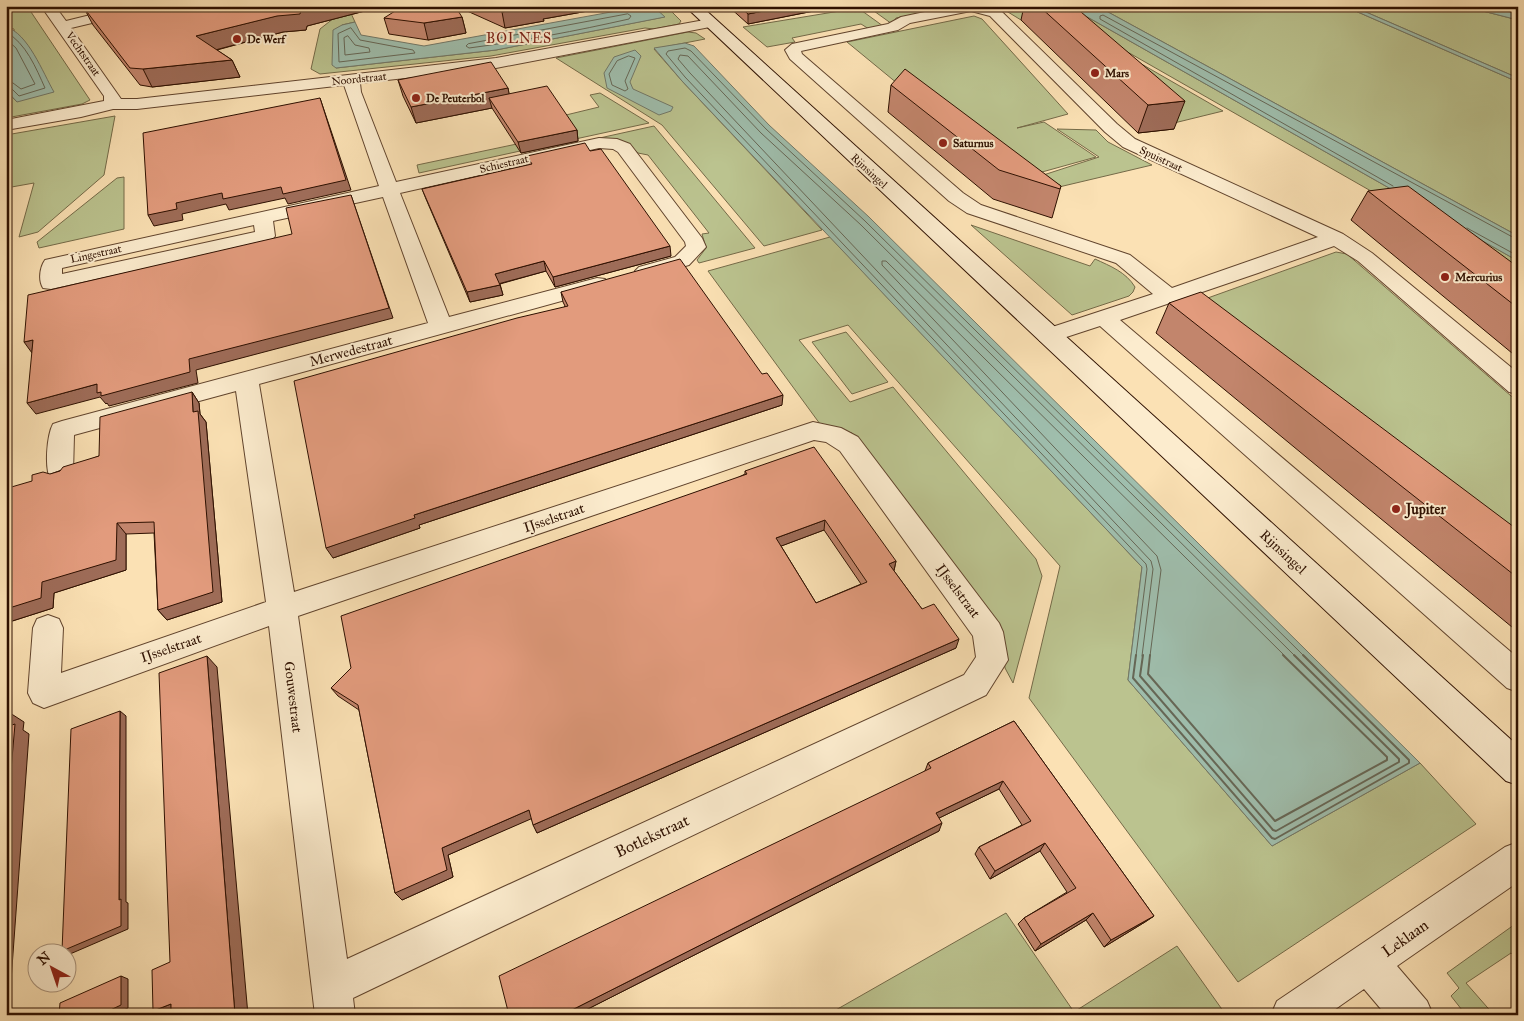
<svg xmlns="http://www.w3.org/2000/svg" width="1524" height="1021" viewBox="0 0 1524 1021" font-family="'IM FELL Great Primer',serif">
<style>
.green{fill:#bbc38f;stroke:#746a48}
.water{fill:#9fbead;stroke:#727868}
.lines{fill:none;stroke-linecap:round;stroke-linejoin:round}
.shore-far1{stroke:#666756;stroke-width:1}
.shore{stroke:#666756;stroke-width:2}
.street-casing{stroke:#61442d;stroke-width:2}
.secondary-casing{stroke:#2e1000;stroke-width:2}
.street{fill:#fcecce;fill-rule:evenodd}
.secondary{fill:#fcecce;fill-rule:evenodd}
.wall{fill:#c2856c;stroke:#2e1000;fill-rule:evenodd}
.shaded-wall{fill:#9e6c58;stroke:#2e1000}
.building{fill:#e29b7d;stroke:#2e1000;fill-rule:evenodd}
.poi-dot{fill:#8f2418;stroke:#fcecce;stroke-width:2}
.labels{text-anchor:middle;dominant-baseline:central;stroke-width:4;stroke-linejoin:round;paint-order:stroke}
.far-poi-label{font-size:11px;font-weight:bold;fill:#2e1000;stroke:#fcecce;text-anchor:start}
.far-street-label{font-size:11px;fill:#2e1000;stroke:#fcecce}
.far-quarter-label{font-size:14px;letter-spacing:1px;fill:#7a1f14;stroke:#fcecce}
.street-label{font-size:14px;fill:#2e1000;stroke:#fcecce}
.poi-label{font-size:14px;font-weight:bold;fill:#2e1000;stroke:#fcecce;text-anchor:start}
.near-street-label{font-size:16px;fill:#2e1000;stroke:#fcecce}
</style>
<rect width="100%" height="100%" fill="#fbe1b4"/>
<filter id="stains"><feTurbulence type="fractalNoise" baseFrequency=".004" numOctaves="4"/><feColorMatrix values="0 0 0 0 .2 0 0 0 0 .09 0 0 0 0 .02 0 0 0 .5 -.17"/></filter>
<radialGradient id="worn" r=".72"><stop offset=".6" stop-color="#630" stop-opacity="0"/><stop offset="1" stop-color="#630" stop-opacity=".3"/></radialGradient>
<path class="green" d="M6,6H27L90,100L82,104L6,118V91L17,102L14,29L6,27Z
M653,6H666L681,21L679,24L654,29L645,28L491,56L320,74L311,69L320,29L348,7L355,22L342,25L336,68L496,50L664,17Z
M867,6H955L896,18L892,24Z
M992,6H1041L1223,111L1170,124L1052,18L1021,20L1003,9Z
M1047,6H1068L1518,261V275Z
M1097,6H1344L1518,82V236Z
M1352,6H1463L1518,20V78Z
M858,8L883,26L869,29L861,24L792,38L795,42L767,47L743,27Z
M974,16L982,19L1068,114L1017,128L1044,122L1096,157L1042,172L909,93L847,42Z
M688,32L696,33L705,39L654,49L682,81L822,230L764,246L662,125L556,58Z
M600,93L649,123L419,173L417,165L550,137L566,115L599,107L590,95Z
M115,116L104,175L38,232L19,237L34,183L6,188V135Z
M654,126L755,248L699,263L697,260L706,248L702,234L709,233L648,155L638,153L632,147L595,139Z
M1057,129L1096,130L1108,142L1152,165L1059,187L1031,179L1099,157Z
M124,177V229L39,248L37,242L117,178Z
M971,225L1090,266L1095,259C1110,266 1126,272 1135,287L1133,292L1129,296L1072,315Z
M830,237L1142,567L1128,680L1272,846L1420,763L1476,824L1238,982L1029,698L1060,566L848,325L799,340L850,402L893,387L1036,559L1042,576L1013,683L1005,668L1000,625L852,433L820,424L708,271Z
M1336,252L1347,254L1518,402V556L1191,304Z
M846,332L888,382L852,394L812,342Z
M1006,913L1074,1012L1177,946L1226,1015H827Z
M1518,922V960L1511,953L1466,983L1494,1015H1457L1462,1010L1451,996L1459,988L1447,973Z"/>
<path class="water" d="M644,6H653L665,17L496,50L336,68L332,65L333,30L342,25L355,22L361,35L424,46Z
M1068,6H1097L1518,236V261Z
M1344,6H1352L1518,78V82Z
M1463,6H1486L1518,14V20Z
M6,27C28,33 43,73 54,92L17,102L6,90Z
M685,43L694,46L769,125L869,217L1420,763L1272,846L1128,680L1142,567L682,81L654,48Z
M635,50L641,56L630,82L633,89L673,107L671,111L659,115L607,88L604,73L614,57Z"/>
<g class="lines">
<path class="shore-far1" d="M628,14L631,16L629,19C576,31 523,41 469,48L466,46L468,44Z
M351,28L360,40L413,50L415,53L339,62L338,34Z
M6,32C26,43 36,68 45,88L19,96L11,88H6
M348,36L355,45L369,48L370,52L345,55L344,38Z
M6,39L16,48L35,84L21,89L13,83L6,81
M629,56L635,58L625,81L628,89L625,91L612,85L609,74L617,61Z
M1393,186L1100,19V16L1103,15L1518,240
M1467,228L1518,256
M1136,656L1147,569L1146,564L685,77L666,54L668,51L685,48L691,51L766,129L865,221L1304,656
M1142,656L1153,569L1151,561L690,73L678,59L680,55L688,56L761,133L861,225L1295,656
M1150,656L1161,570L1157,556L882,265V261H886L1285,656"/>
<path class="shore" d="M1136,655L1133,678L1272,838L1275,839L1409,763V760L1303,655
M1143,655L1140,676L1273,830L1276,831L1399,762V759L1294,655
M1150,655L1148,674L1275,821L1387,760V757L1283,655"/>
<g class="street-casing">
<path id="street" d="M41,6H55L66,21L127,6H153L151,9L71,28L121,99H137L496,58L710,19L715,20L717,23L715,26L710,27L496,68L360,83L361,92L396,182L599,138L617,139L630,144L702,238L706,247L689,265L646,277L639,275L635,271L639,267L675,257L686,246L685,242L618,152L613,149L599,148L400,193L449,317L597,278L605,279L608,284L605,289L259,384L294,592L813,422L841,428L858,437L999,623L1003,632L1008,660L986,695L353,998L355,1015H315L269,626L44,708L33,703L28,693L33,628L37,619L48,615L59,619L63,628L61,673L266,602L236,391L74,435L73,473L69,480L60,483L51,480C44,469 47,435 53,424L62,421L428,323L383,197L273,221L275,236L272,240L51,289L43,288C38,280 40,267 45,260L379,186L344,85L137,109H113L81,117L6,130V120L104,101V96ZM254,225L255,232L62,274V268ZM814,440L826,442L840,451L973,636L976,657L964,675L347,959L298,616Z
M953,6H989L1000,10L1117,124L1135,139L1343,234L1372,253L1518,373V394L1509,392L1358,261L1334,246L1258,273L1120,320L1518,658V692L1507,688L1100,326L1048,343L1040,341L1037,336L1040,331L1153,294L1116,263L967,213L949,201L790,59L785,50L792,44L888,24L901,17ZM971,11L990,16L1105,132L1123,147L1318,237L1172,288L1130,255L981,205L963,193L802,54L801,51L898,30L910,23Z
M1518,842V882L1397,966L1427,1001L1433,1015H1386L1364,989L1327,1015H1271L1277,1001L1505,847Z"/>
</g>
<g class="secondary-casing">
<path id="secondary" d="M685,6H701L1518,746V785L1506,781Z"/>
</g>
<use href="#street" class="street"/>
<use href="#secondary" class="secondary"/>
</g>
<path class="wall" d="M86,6H384L307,26L306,30L283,32L217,50L232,60L240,77L152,87L140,85L93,25L84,8H88Z
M456,6H616L543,19L544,21L505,28Z
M728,6H839L748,24Z
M1024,6H1074L1174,129L1138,133L1021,20Z
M462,17L466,33L428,40L389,34L384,18Z
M398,80L508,88L509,94L577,130L578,141L521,153L492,108L416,123L403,96Z
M891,85L1061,186L1052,218L993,199L888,112Z
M590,151L671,256L555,287L546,271L500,284L503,295L470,302L426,199L422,189L528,165L527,156Z
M1368,191L1518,267V358L1351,220Z
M561,292L782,405L419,525L420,528L333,558L565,306L563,302Z
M1169,303L1518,530V632L1156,333Z
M192,392L199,403L200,414L206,422L222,602L167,620L158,610L154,533L126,534V570L54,593L53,608L6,623L32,481L99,456Z
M745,471L896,561L894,571L922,609L956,648L537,833L531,818L448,855L453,877L402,900L395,893L359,710L338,696L331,688L745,474ZM824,530L861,584L816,603L781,546Z
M1014,721L1154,916L1145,922L1104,947L1086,920L1035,951L1018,924L1024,918L1067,892L1040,851L990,879L975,854L979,847L1022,825L999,789L939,818V831L576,1015H509L925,771L928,763Z"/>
<path class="shaded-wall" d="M316,6H384L307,26L306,30L283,32L204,53L196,36Z
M535,6H616L543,19L544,21L505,28L502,12Z
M790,6H839L748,24V14Z
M462,17L466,33L428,40L424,23Z
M232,60L240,77L152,87L143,69Z
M508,88L511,104L489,98L492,108L416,123L411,107Z
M320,98L351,190L288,204L285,198L229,210L226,204L182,214L183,220L154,226L148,215L176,203Z
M1185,101L1174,129L1138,133L1148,105Z
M577,130L578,141L521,153L518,142Z
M351,195L393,318L196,370L198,383L109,406L107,403L106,404L100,397L36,414L27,403L189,359Z
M670,246L671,256L555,287L553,277Z
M544,261L546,271L498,284L495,274Z
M500,285L503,295L470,302L467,292Z
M33,340L32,353L24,342Z
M192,392L199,403L200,414L206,422L222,602L167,620L158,610L193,412Z
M783,395L782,405L419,525L420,528L333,558L326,548L414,515Z
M825,520L824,530L776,548V538Z
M117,523L126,534V570L54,593L53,608L6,623V609Z
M896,561L894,570L887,573L889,564Z
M959,639L956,648L537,833L533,825Z
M207,656L217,667L248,1015H235Z
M120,711L126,716V902L128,903V929L70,954L62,951L119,900Z
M10,713L24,722L23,730L29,734L11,981L6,983V828Z
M1003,781L999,789L933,821L936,813Z
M529,810L533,818L448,855L453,877L402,900L395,893L442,848Z
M942,823L939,831L576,1015H562Z
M1045,843L1040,851L990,879L995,871Z
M1093,913L1086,920L1035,951L1041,944Z
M1154,916L1145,922L1104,947L1111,940Z
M121,976L128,979V1008L113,1015H100Z
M171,1004L172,1015H162L153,1011Z"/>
<path class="building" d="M94,6H316L301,10L300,14L277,16L196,36L232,60L143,69L130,68L84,8Z
M403,6H455L462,17L424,23L384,18Z
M488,6H535L502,12Z
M739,6H790L748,14Z
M1039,6H1074L1185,101L1148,105Z
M491,62L508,88L411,107L398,80Z
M905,69L1061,186L1060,189L999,170L891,85Z
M547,86L577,130L518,142L489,98Z
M320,98L346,180L283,194L281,187L223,199L222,193L176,203L177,209L148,215L143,133Z
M585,143L590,151L601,149L670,246L553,277L544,261L495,274L500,285L467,292L422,189L532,164L527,156Z
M1408,186L1518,267V308L1368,191Z
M351,195L389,308L189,359L190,372L101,396V392L97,393V384L27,403L33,340L24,342L28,295L292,234L286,208Z
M680,259L762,374L767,373L783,395L414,515L415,518L326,548L294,381L517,318L568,306L561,292Z
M1201,292L1518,530V578L1169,303Z
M192,392L193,412L198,411L213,592L158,610L154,522L117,523L116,560L42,582L41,598L6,609V500L8,488L32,481V475L43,472L50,474L60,471L63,467L99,456L100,417Z
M814,447L896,561L889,564L922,609L934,604L959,639L533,825L529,810L442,848L447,870L395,893L358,705L331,688L351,668L341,616L747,474L745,471ZM825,520L867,582L816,603L776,538Z
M207,656L235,1015H171V1004L153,1011L152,970L170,962L159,673Z
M120,711L119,900L121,899V926L62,951L71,729Z
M10,713L9,726L15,724L6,828V714Z
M1014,721L1154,916L1111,940L1093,913L1041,944L1024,918L1076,888L1045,843L995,871L979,847L1031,821L1003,781L936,813L942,823L562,1015H509L499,976L931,768L928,763Z
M121,976V1005L100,1015H59L60,1003Z"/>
<g class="poi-dot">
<circle cx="237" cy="39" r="5"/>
<circle cx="1095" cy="73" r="5"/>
<circle cx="416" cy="98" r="5"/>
<circle cx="943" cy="143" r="5"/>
<circle cx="1445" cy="277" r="5"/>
<circle cx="1396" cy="509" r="5"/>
</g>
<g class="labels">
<g class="far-poi-label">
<text x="247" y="39">De Werf</text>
<text x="1105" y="73">Mars</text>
<text x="426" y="98">De Peuterbol</text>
<text x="953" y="143">Saturnus</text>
<text x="1455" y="277">Mercurius</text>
</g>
<g class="far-street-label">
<text transform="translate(83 54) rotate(55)">Vechtstraat</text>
<text transform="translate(359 79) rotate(-6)">Noordstraat</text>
<text transform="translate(1161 159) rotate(25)">Spuistraat</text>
<text transform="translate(504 164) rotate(-13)">Schiestraat</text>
<text transform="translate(869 171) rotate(43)">Rijnsingel</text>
<text transform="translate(96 254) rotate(-12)">Lingestraat</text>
</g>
<g class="far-quarter-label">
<text x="519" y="38">BOLNES</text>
</g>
<g class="street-label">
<text transform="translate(351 351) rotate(-15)">Merwedestraat</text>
<text transform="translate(554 518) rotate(-19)">IJsselstraat</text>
<text transform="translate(1283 552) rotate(43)">Rijnsingel</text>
<text transform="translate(958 591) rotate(53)">IJsselstraat</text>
<text transform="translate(171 648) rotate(-19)">IJsselstraat</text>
<text transform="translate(293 697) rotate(83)">Gouwestraat</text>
</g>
<g class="poi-label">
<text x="1406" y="509">Jupiter</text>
</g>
<g class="near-street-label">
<text transform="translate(652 836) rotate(-25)">Botlekstraat</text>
<text transform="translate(1405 938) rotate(-35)">Leklaan</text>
</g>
</g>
<rect width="1524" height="1021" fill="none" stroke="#fbe1b4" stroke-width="25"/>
<rect x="8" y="8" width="1509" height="1006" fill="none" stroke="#2e1000" stroke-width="2.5"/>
<rect x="12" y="12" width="1499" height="996" fill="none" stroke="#2e1000"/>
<g transform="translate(52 968) rotate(320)"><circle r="24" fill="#fcecce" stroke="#aa947c"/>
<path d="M0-4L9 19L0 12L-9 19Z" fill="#8f2418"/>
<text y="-8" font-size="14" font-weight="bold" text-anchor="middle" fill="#2e1000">N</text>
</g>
<rect width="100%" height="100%" filter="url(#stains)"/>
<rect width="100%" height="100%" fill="url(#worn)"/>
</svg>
